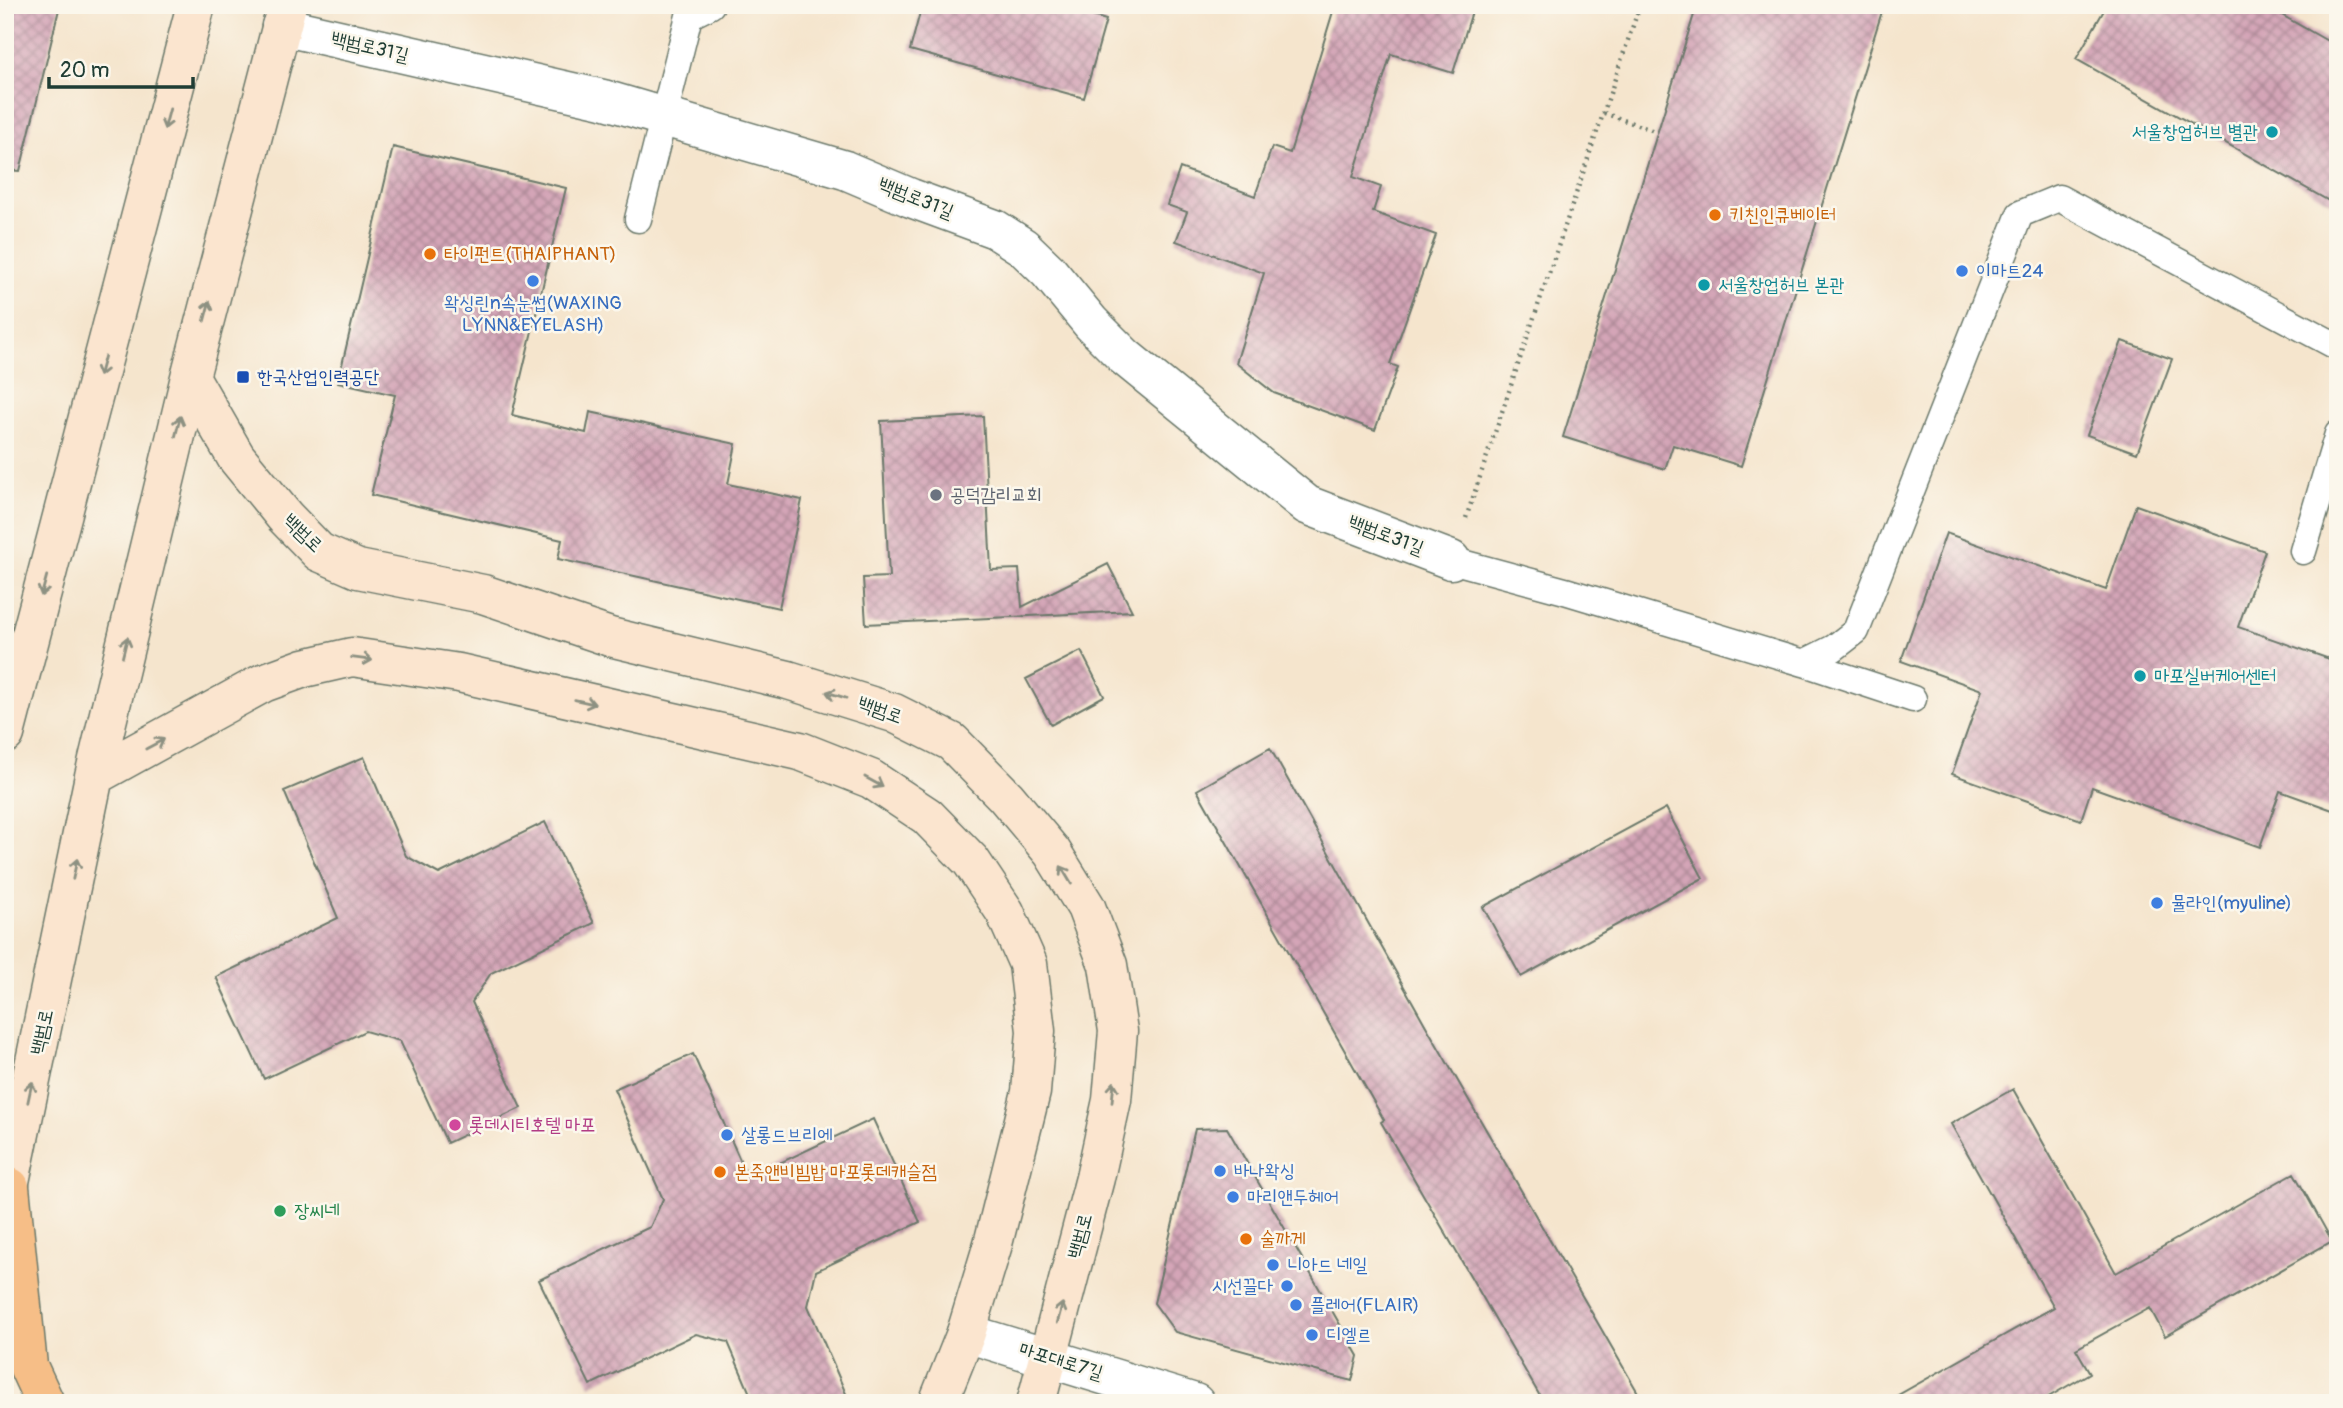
<svg xmlns="http://www.w3.org/2000/svg" width="2343" height="1408" viewBox="0 0 2343 1408" font-family="Pangolin,'Poor Story',sans-serif">
<style>
.building{fill:url(#building-cross-hatch)}
.lines{fill:none;stroke-linecap:round;stroke-linejoin:round}
.lane-casing{stroke:#6a786a;stroke-width:29}
.street-casing{stroke:#6a786a;stroke-width:41}
.secondary-casing{stroke:#6a786a;stroke-width:41}
.primary-casing{stroke:#6a786a;stroke-width:41}
.path{stroke:#6a786a;stroke-width:4.5;stroke-dasharray:2 5;stroke-linecap:butt}
.lane{stroke:#fff;stroke-width:26}
.street{stroke:#fff;stroke-width:38}
.secondary{stroke:#fbe5cf;stroke-width:38}
.primary{stroke:#f6be87;stroke-width:38}
.oneway{stroke:#8d9182}
.culture-dot{fill:#0f9aa8;stroke:#fbf7ec;stroke-width:2.5}
.food-dot{fill:#e8710a;stroke:#fbf7ec;stroke-width:2.5}
.shop-dot{fill:#3f7fe0;stroke:#fbf7ec;stroke-width:2.5}
.transit-dot{fill:#1a4fb4;stroke:#fbf7ec;stroke-width:2.5}
.worship-dot{fill:#6b7280;stroke:#fbf7ec;stroke-width:2.5}
.hotel-dot{fill:#d1479c;stroke:#fbf7ec;stroke-width:2.5}
.leisure-dot{fill:#2e9e5b;stroke:#fbf7ec;stroke-width:2.5}
.labels{text-anchor:middle;dominant-baseline:central;stroke-width:5;stroke-linejoin:round;paint-order:stroke}
.street-label{font-size:19px;fill:#1f3d34;stroke:#fbf7ec}
.culture-label{font-size:19px;fill:#0d838f;stroke:#fbf7ec;text-anchor:start}
.food-label{font-size:19px;fill:#c56008;stroke:#fbf7ec;text-anchor:start}
.shop-label{font-size:19px;fill:#366cbe;stroke:#fbf7ec;text-anchor:start}
.transit-label{font-size:19px;fill:#164399;stroke:#fbf7ec;text-anchor:start}
.worship-label{font-size:19px;fill:#5b616d;stroke:#fbf7ec;text-anchor:start}
.hotel-label{font-size:19px;fill:#b23c85;stroke:#fbf7ec;text-anchor:start}
.leisure-label{font-size:19px;fill:#27864d;stroke:#fbf7ec;text-anchor:start}
</style>
<defs>
<pattern id="building-cross-hatch" width="8" height="8" patternUnits="userSpaceOnUse" patternTransform="scale(1.75)"><rect width="8" height="8" fill="#d4a5b7"/><path d="M0 0l8 8M0 8l8-8" fill="none" stroke="#ab8896"/></pattern>
</defs>
<rect width="100%" height="100%" fill="#fbf7ec"/>
<filter id="ink" filterUnits="userSpaceOnUse"><feTurbulence type="fractalNoise" baseFrequency=".0143" numOctaves="2"/><feDisplacementMap in="SourceGraphic" scale="14" xChannelSelector="R" yChannelSelector="G"/><feConvolveMatrix kernelMatrix="1 2 1 2 8 2 1 2 1" color-interpolation-filters="sRGB"/></filter>
<filter id="wash" filterUnits="userSpaceOnUse"><feTurbulence type="fractalNoise" baseFrequency=".00686" numOctaves="4" result="noise"/><feDisplacementMap in="SourceGraphic" scale="28" xChannelSelector="R" yChannelSelector="G"/><feGaussianBlur stdDeviation="1.57" result="paint"/><feColorMatrix in="noise" values="0 0 0 0 0 0 0 0 0 0 0 0 0 0 0 0 0 1.4 0 .05"/><feComposite in="paint" operator="in"/></filter>
<g filter="url(#wash)">
<rect width="100%" height="100%" fill="#f5e5cd"/>
<g id="blocks">
<path class="building" d="M5,5H60L20,171L5,170Z
M922,5H1055L1106,20L1084,98L910,50Z
M1335,5H1474L1453,73L1391,54L1353,177L1381,187L1373,212L1436,235L1390,364L1398,367L1375,430L1274,393L1236,363L1264,273L1176,241L1187,212L1167,205L1180,168L1255,196L1272,147L1290,153Z
M1697,5H1884L1741,466L1673,445L1665,469L1563,437Z
M2107,5H2264L2338,47V206L2076,59Z
M393,147L566,188L512,415L586,433L590,412L736,444L728,484L802,500L779,608L558,559L562,540L371,495L395,395L338,382Z
M2122,341L2172,359L2137,453L2087,435Z
M983,416L991,570L1019,569L1022,607L1108,564L1132,611L866,624L863,578L889,577L881,421Z
M2136,505L2265,551L2238,627L2338,662V812L2280,791L2260,847L2092,787L2081,820L1952,774L1982,690L1901,661L1946,533L2106,590Z
M1081,651L1104,696L1051,725L1026,679Z
M1270,748L1426,1026L1644,1403H1544L1381,1122L1384,1120L1197,790Z
M364,757L406,856L439,874L545,822L594,923L491,973L472,1002L521,1108L447,1143L400,1041L365,1031L264,1079L216,977L338,918L284,791Z
M1666,808L1703,878L1521,977L1483,907Z
M693,1054L748,1178L873,1119L920,1222L816,1271L808,1306L850,1403H754L728,1342L696,1334L590,1385L539,1280L650,1227L663,1199L614,1089Z
M2013,1089L2116,1273L2294,1173L2332,1241L2165,1336L2150,1308L2076,1349L2090,1373L2038,1403H1884L2054,1307L1951,1124Z
M1227,1128L1358,1356L1352,1381L1175,1332L1154,1303L1195,1129Z"/>
</g>
</g>
<g filter="url(#ink)">
<use href="#blocks" fill-opacity="0" stroke="#6a786a" stroke-width="2"/>
<g class="lines">
<g class="lane-casing">
<path id="lane" d="M638,219L689,16L711,5
M2303,551L2338,434
M1451,560L1565,591L1804,663L1834,648L1856,631L2020,214L2059,198L2338,347
M1804,663L1913,699"/>
</g>
<g class="street-casing">
<path id="street" d="M281,26L603,99L664,117L845,170L911,198L995,229L1023,247L1048,271L1091,323L1125,357L1307,505L1451,560
M966,1333L1195,1403"/>
</g>
<g class="secondary-casing">
<path id="secondary" d="M190,377L236,457L285,517L319,552L358,569L483,594L610,637L788,680L894,713L952,742L1006,797L1052,852L1086,907L1108,965L1118,1031L1112,1100L1095,1178L1036,1403
M5,734L196,5
M94,776L263,683L304,668L352,657L459,673L800,751L871,779L927,816L971,861L1005,912L1028,964L1036,1031L1031,1092L993,1244L966,1333L938,1403
M5,1206L94,776L190,377L287,5"/>
</g>
<g class="primary-casing">
<path id="primary" d="M10,1187L28,1366L45,1403"/>
</g>
<path class="path" d="M1604,113L1657,132
M1466,518L1640,5"/>
<use href="#lane" class="lane"/>
<use href="#street" class="street"/>
<use href="#secondary" class="secondary"/>
<use href="#primary" class="primary"/>
</g>
<defs><path id="oneway-shaft" d="M-6 0H5M1.5-3L5.5 0L1.5 3" fill="none" stroke-width="1.6" stroke-linecap="round" stroke-linejoin="round" transform="scale(1.75)"/></defs>
<g class="oneway">
<use href="#oneway-shaft" transform="translate(167 119) rotate(105)"/>
<use href="#oneway-shaft" transform="translate(207 311) rotate(-75)"/>
<use href="#oneway-shaft" transform="translate(102 366) rotate(105)"/>
<use href="#oneway-shaft" transform="translate(178 426) rotate(-76)"/>
<use href="#oneway-shaft" transform="translate(44 586) rotate(105)"/>
<use href="#oneway-shaft" transform="translate(125 647) rotate(-76)"/>
<use href="#oneway-shaft" transform="translate(362 659) rotate(7)"/>
<use href="#oneway-shaft" transform="translate(836 695) rotate(-163)"/>
<use href="#oneway-shaft" transform="translate(585 702) rotate(13)"/>
<use href="#oneway-shaft" transform="translate(155 744) rotate(-28)"/>
<use href="#oneway-shaft" transform="translate(874 782) rotate(29)"/>
<use href="#oneway-shaft" transform="translate(75 869) rotate(-78)"/>
<use href="#oneway-shaft" transform="translate(1066 875) rotate(-121)"/>
<use href="#oneway-shaft" transform="translate(30 1092) rotate(-78)"/>
<use href="#oneway-shaft" transform="translate(1113 1092) rotate(-84)"/>
<use href="#oneway-shaft" transform="translate(1060 1313) rotate(-75)"/>
</g>
</g>
<g class="culture-dot">
<circle cx="2272" cy="132" r="7"/>
<circle cx="1704" cy="285" r="7"/>
<circle cx="2140" cy="676" r="7"/>
</g>
<g class="food-dot">
<circle cx="1715" cy="215" r="7"/>
<circle cx="430" cy="254" r="7"/>
<circle cx="720" cy="1172" r="7"/>
<circle cx="1246" cy="1239" r="7"/>
</g>
<g class="shop-dot">
<circle cx="1962" cy="271" r="7"/>
<circle cx="533" cy="281" r="7"/>
<circle cx="2157" cy="903" r="7"/>
<circle cx="727" cy="1135" r="7"/>
<circle cx="1220" cy="1171" r="7"/>
<circle cx="1233" cy="1197" r="7"/>
<circle cx="1273" cy="1265" r="7"/>
<circle cx="1287" cy="1286" r="7"/>
<circle cx="1296" cy="1305" r="7"/>
<circle cx="1312" cy="1335" r="7"/>
</g>
<rect class="transit-dot" x="236" y="370" width="14" height="14" rx="3.5"/>
<circle class="worship-dot" cx="936" cy="495" r="7"/>
<circle class="hotel-dot" cx="455" cy="1125" r="7"/>
<circle class="leisure-dot" cx="280" cy="1211" r="7"/>
<g class="labels">
<g class="street-label">
<text transform="translate(370 47) rotate(13)">백범로31길</text>
<text transform="translate(916 198) rotate(22)">백범로31길</text>
<text transform="translate(303 533) rotate(44)">백범로</text>
<text transform="translate(1386 535) rotate(21)">백범로31길</text>
<text transform="translate(880 710) rotate(20)">백범로</text>
<text transform="translate(42 1032) rotate(-78)">백범로</text>
<text transform="translate(1080 1236) rotate(-75)">백범로</text>
<text transform="translate(1061 1361) rotate(17)">마포대로7길</text>
</g>
<g class="culture-label">
<text x="2258" y="132" text-anchor="end">서울창업허브 별관</text>
<text x="1718" y="285">서울창업허브 본관</text>
<text x="2154" y="676">마포실버케어센터</text>
</g>
<g class="food-label">
<text x="1729" y="215">키친인큐베이터</text>
<text x="444" y="254">타이펀트(THAIPHANT)</text>
<text x="734" y="1172">본죽앤비빔밥 마포롯데캐슬점</text>
<text x="1260" y="1239">술까게</text>
</g>
<g class="shop-label">
<text x="1976" y="271">이마트24</text>
<text x="533" y="303" text-anchor="middle">왁싱린n속눈썹(WAXING<tspan x="533" dy="22">LYNN&amp;EYELASH)</tspan></text>
<text x="2171" y="903">뮬라인(myuline)</text>
<text x="741" y="1135">살롱드브리에</text>
<text x="1234" y="1171">바나왁싱</text>
<text x="1247" y="1197">마리앤두헤어</text>
<text x="1287" y="1265">니아드 네일</text>
<text x="1273" y="1286" text-anchor="end">시선끌다</text>
<text x="1310" y="1305">플레어(FLAIR)</text>
<text x="1326" y="1335">디엘르</text>
</g>
<g class="transit-label">
<text x="257" y="377">한국산업인력공단</text>
</g>
<g class="worship-label">
<text x="950" y="495">공덕감리교회</text>
</g>
<g class="hotel-label">
<text x="469" y="1125">롯데시티호텔 마포</text>
</g>
<g class="leisure-label">
<text x="294" y="1211">장씨네</text>
</g>
</g>
<rect width="2343" height="1408" fill="none" stroke="#fbf7ec" stroke-width="28"/>
<path d="M49 77v10h144v-10" fill="none" stroke="#1f3d34" stroke-width="3.5"/>
<text x="60" y="77" font-size="21" fill="#1f3d34" stroke="#fbf7ec" stroke-width="5" paint-order="stroke">20 m</text>
</svg>
